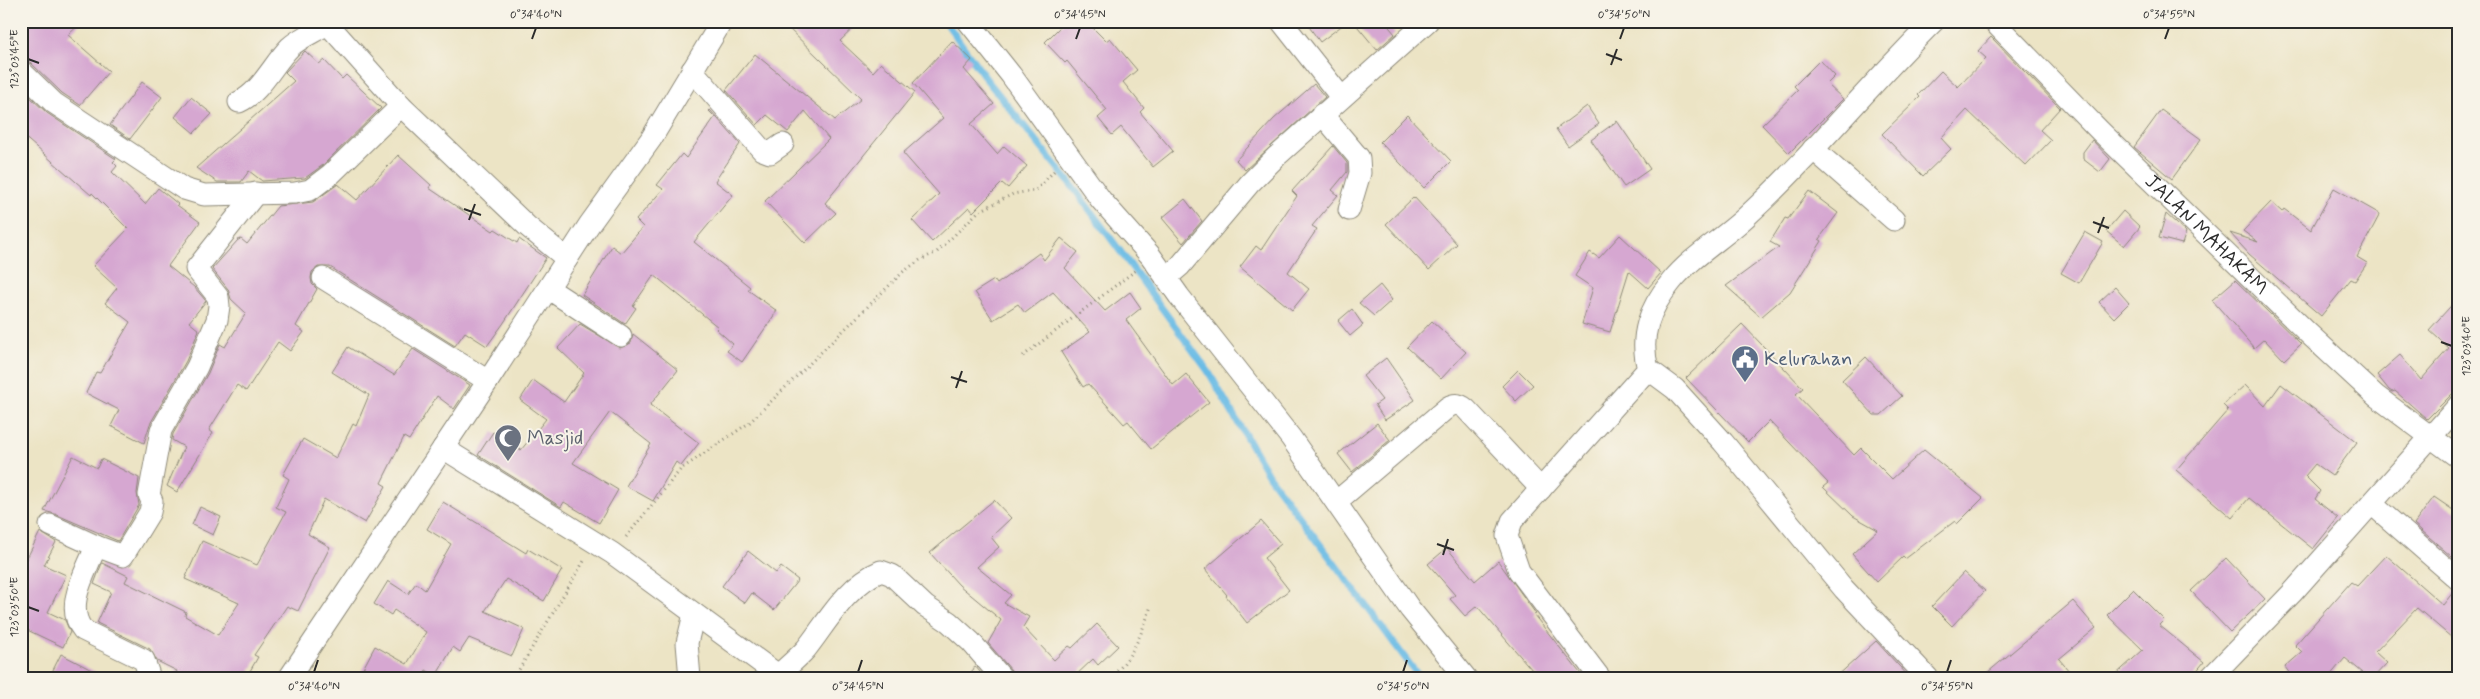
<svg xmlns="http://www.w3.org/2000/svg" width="2480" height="699" viewBox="0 0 2480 699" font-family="Mynerve,sans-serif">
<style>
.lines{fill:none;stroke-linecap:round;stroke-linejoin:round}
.stream{stroke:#6abce5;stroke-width:7}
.building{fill:#d6a7d1}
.minor-casing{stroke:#8c8878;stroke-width:23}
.path{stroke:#8c8878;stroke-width:3;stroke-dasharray:1 4;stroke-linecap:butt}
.minor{stroke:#fff;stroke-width:21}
.ticks{fill:none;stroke:#2b2b2b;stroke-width:2}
.labels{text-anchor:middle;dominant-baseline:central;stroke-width:4;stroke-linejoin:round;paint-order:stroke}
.street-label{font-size:20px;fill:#2b2b2b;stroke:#f7f3e8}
.service-label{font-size:20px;fill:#4e5e75;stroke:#f7f3e8;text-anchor:start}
.worship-label{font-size:20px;fill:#5b616d;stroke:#f7f3e8;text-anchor:start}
.neatline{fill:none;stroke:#2b2b2b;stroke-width:2}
.ticks-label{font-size:12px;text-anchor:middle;fill:#2b2b2b}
</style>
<rect width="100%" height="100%" fill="#f7f3e8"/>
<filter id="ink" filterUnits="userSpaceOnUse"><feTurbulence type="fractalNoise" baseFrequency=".02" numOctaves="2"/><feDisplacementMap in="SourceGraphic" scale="10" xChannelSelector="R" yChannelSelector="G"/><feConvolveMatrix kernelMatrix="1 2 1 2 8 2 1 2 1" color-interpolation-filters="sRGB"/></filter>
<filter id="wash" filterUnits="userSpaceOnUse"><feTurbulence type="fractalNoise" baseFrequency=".0096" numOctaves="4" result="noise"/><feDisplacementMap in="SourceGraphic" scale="20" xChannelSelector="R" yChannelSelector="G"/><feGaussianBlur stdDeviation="1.12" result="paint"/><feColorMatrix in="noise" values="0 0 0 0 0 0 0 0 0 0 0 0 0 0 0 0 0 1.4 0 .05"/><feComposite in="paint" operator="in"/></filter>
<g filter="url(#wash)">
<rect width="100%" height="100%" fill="#ece4c5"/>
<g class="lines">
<path class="stream" d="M945,21L987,80L1073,187L1208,371L1269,476L1420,678"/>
</g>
<g id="blocks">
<path class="building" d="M21,21H83L68,35L109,71L80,105L62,93L30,62L21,59Z
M781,21H861L840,41L873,72L881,63L915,92L825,203L836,213L805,243L765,201L829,139L805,111L788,132L767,115L757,125L726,90L755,54L835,120L861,99Z
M1066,21H1086L1106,41L1110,38L1137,70L1123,82L1144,108L1140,112L1173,151L1153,167L1121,127L1112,135L1098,118L1107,110L1067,61L1065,63L1045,42Z
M1305,21H1348L1320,42Z
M1353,21H1384L1395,34L1377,50Z
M1991,37L2060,108L2040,130L2051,140L2026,166L1967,110L1941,138L1951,149L1923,176L1882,134L1920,97L1918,95L1941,71L1958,87L1986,58L1978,51Z
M952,41L972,60L964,69L994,104L971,124L997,154L1004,146L1027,166L1008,188L1002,183L973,212L969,207L932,242L912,220L939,194L903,153L943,118L913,83Z
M305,51L319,64L324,60L342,79L346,75L381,108L323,165L305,178L262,181L249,171L241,182H217L196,168L294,81L285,72Z
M1820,60L1835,76L1827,84L1843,99L1789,153L1762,125L1798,90L1794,86Z
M142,82L162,97L130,139L110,125Z
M1314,84L1325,97L1245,170L1236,160L1274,119Z
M29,96L47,113L116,159L113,162L117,166L112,172L145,204L158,188L178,204L177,205L200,222L168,266L194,287L206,301L189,322L199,330L186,361L150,424L144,443L111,426L119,410L86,393L96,372L100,373L130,322L105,303L117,288L93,266L128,229L92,193L91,195L21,134V106Z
M191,97L212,114L194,133L175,117Z
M1587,106L1599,124L1568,146L1556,129Z
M710,110L740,144L715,181L733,195L694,242L750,287L748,290L777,311L742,362L727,351L733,344L716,329L718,327L654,275L633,306L636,308L625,324L582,295L612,246L621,253L643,227L636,220L663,189L657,185L682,154L686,158L715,117L709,111Z
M2161,110L2201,139L2172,179L2134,147Z
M1407,115L1451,161L1424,188L1380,142Z
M1617,121L1650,169L1624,187L1591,140Z
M2092,140L2110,159L2100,172L2083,159V152Z
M1333,146L1347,163V172L1332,190L1338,195L1312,226L1317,229L1288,272L1309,289L1292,310L1240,267L1256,246L1261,250L1297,196L1292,191Z
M398,155L431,185L429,188L493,231L495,229L517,243L519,239L546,258L503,324L487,346L465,332L455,346L330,267H318L312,272L311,278L312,284L317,289L296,326L304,332L290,351L278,342L246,391L237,385L209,430L213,433L177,492L167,486L184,447L172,440L173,434L208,373L220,344L225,347L246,313L231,299L228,289L212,269L238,240L241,239L247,244L278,206L313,202L338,184L357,200Z
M2334,188L2380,214L2357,257L2367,263L2355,281L2351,279L2321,316L2249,254L2230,233L2258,242L2243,231L2271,202L2282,212L2284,209L2311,230Z
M1809,191L1838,213L1819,239L1822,241L1790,292L1761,317L1726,286L1779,247L1770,242L1785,218L1788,219Z
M1414,197L1457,244L1429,270L1386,224Z
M1185,199L1202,221L1183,243L1162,218Z
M2123,211L2140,227L2124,246L2106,231Z
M2166,214L2186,232L2182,244L2159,238Z
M2085,232L2103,242L2079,283L2061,273Z
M1620,235L1661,273L1648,288L1629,271L1610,332L1582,324L1593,288L1575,276L1590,252L1599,258Z
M1061,238L1078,252L1065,268L1105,311L1130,292L1141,308L1126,320L1173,385L1186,374L1209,402L1151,449L1128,421L1124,424L1088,384L1083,387L1061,352L1090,332L1053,292L1025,313L1018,304L993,320L975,292L994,280L997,284L1039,253L1044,260Z
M2235,280L2301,344L2284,360L2264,339L2254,348L2212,300Z
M1380,285L1392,300L1374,316L1359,303Z
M2115,287L2129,303L2114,318L2099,302Z
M2459,297V387L2427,419L2395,391L2392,392L2389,390L2377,375L2400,355L2421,380L2449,348L2429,330Z
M1352,309L1363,325L1350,336L1338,321Z
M1432,321L1466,352L1441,379L1407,347Z
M580,324L620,348L631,343L633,334L678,370L650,405L699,443L681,466L676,462L653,501L626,486L651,444L610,412L573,463L618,490L599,523L564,502L561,507L478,455L493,432L521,450L546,419L520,400L533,380L564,402L584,373L558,348Z
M1742,324L1803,388L1796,394L1854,455L1861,448L1892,479L1924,450L1983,498L1957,524L1955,521L1905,559L1903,557L1877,582L1852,554L1878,530L1853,516L1823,487L1828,483L1769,421L1748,442L1686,378Z
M348,347L394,375L413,349L470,385L454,409L437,396L409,440L404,437L381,483L386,486L365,523L324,499L308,534L330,547L298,611L287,606L254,655L258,657L246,678H173L177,671L157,661L150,649L97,623L111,592L94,584L102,563L128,576L125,582L186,612L185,616L218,635L239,603L185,579L202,541L257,565L286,512L276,507L289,479L283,475L303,439L336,458L353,424L356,426L369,395L332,372Z
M1866,357L1902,396L1881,415H1874L1842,380Z
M1386,358L1415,400L1385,420L1375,405L1382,400L1363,376Z
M1518,370L1533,385L1516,401L1502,386Z
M2281,384L2357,442L2332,476L2315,464L2305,476L2320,491L2315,499L2338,518L2313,549L2249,498L2232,518L2176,470L2228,410L2223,405L2245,385L2265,406Z
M1377,423L1390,440L1352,472L1338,454Z
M73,456L97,468L101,459L139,478L137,493L139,505L118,541L55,514L44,511Z
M2434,497L2459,514V563L2414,524Z
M994,500L1011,518L991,537L999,547L977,567L1011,595L1004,603L1029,617L1023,627L1054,660L1069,646L1072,648L1097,624L1118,646L1098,665L1093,659L1073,678H1014L1011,670L988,643L1001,620L959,585L930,553Z
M443,502L526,553L528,549L562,570L544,601L506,579L485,611L524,629L512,656L469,638L460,652L453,647L436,676L426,670L424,674L432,678H358L375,646L407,664L426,632L394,610L391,615L374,604L388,581L408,594L416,583L425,590L451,544L427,529Z
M200,507L221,517L213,535L192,525Z
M1261,521L1281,544L1264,558L1289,590L1247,623L1226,596L1227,595L1205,569Z
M40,532L56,542L44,565L66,575L48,612L65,620L70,632L63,647L21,627V570Z
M1447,548L1475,581L1498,561L1536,614L1534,615L1584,678H1539L1477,606L1465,616L1450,599L1455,595L1428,564Z
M748,551L776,573L781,567L798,580L774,610L752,593L745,603L722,586Z
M2386,555L2443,605L2454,591L2459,592V644L2417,608L2375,652L2387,663L2373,678H2369L2345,658L2328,678H2293L2285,667L2302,652L2295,645L2351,582L2357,586Z
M2226,558L2265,599L2230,632L2191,591Z
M1964,572L1985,591L1952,626L1932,606Z
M2133,589L2164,620L2159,625L2204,662L2191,678H2112L2143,650L2107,615Z
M2073,601L2096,628L2059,659L2075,678H1981Z
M1876,641L1910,678H1835Z
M61,654L107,678H49Z
M975,666L985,678H969Z"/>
</g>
</g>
<g filter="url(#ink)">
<use href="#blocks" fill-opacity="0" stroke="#8c8878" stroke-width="1"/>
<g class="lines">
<g class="minor-casing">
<g id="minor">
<path d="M325,21L401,106L527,226L567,259"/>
<path d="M968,21L1011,75L1101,200L1150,255L1179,296L1291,438L1410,609L1466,678"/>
<path d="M1281,21L1341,97"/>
<path id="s1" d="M1993,21L2100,131L2309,334L2376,396L2459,458"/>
<path d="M692,70L762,150L770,153L783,144"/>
<path d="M21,71L54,103L184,189L204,195L295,193L310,190L331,174L401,106"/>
<path d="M239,102C261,92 273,64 290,47C301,37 315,32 327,24"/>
<path d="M1322,114L1359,158L1360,173L1349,210"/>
<path d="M1813,149L1894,220"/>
<path d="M323,278L488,381"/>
<path d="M1166,278L1180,266L1250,183L1277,156L1428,21"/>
<path d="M549,289L621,336"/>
<path d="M1648,369L1675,389L1723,442L1844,589L1928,678"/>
<path d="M443,448L612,553L782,678"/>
<path d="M1336,502L1448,407C1455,403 1460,404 1466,409L1541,489"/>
<path d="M2372,504L2459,580"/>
<path d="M50,525L96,546"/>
<path d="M778,675C787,667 798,658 806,649C828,621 847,585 881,571L892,575L925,606L949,622L971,642L1002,678"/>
<path d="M150,678L144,660L83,630C63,606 87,571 96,546L123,556L150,512L152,501L149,495L161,430L197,367L217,320L219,306L218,297L196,269L256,193"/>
<path d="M289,678L488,381L589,225L651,139L722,21"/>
<path d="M690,678L687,643L694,614"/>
<path d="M1600,678L1519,571L1507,536L1512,521L1648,369C1639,336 1649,309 1671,282C1692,256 1724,238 1748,215C1814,154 1870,84 1934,21"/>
<path d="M2210,678L2292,593L2459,405"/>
</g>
</g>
<path class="path" d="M1023,356L1136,270
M626,537L681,469L749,423L903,272L920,260L937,252L978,212L1013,194L1036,190L1054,171
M514,678L584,561
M1110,678C1132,659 1142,633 1151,606"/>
<use href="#minor" class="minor"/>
</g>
</g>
<path class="ticks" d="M532,39L536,28M1076,39L1080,28M1620,39L1624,28M2165,39L2169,28M1606,54L1622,60M28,59L39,63M1611,65L1617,49M464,209L481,215M469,220L475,204M2093,222L2109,228M2098,233L2104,217M2441,342L2452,346M951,377L967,382M956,388L962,371M1437,544L1454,550M1443,555L1448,539M28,607L39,611M314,672L318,660M858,672L862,660M1403,672L1407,660M1947,672L1951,660"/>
<defs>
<g id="civic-pin" transform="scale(1.4375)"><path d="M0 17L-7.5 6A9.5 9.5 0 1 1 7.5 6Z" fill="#5c6f8a" stroke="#f7f3e8"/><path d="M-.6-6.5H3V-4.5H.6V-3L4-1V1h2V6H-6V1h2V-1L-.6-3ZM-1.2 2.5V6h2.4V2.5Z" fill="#fff"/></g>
<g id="mosque-pin" transform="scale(1.4375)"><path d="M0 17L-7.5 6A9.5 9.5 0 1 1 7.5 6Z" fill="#6b7280" stroke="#f7f3e8"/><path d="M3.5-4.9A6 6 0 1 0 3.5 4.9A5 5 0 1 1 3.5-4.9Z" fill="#fff"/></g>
</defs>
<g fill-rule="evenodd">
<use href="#civic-pin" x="1745" y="359"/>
<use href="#mosque-pin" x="508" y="438"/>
</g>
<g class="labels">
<g class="street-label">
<text stroke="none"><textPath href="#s1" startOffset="302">JALAN MAHAKAM</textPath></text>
</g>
<g class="service-label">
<text x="1764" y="359">Kelurahan</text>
</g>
<g class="worship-label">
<text x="527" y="438">Masjid</text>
</g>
</g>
<rect width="2480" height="699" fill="none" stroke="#f7f3e8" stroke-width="55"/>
<rect x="28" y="28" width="2424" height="644" class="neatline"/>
<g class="ticks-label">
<text x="536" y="18">0°34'40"N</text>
<text x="1080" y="18">0°34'45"N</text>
<text x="1624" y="18">0°34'50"N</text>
<text x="2169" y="18">0°34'55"N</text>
<text transform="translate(14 59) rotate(-90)" y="4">123°03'45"E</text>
<text transform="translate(2466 346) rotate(-90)" y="4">123°03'40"E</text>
<text transform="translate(14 607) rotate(-90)" y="4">123°03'50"E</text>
<text x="314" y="690">0°34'40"N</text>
<text x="858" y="690">0°34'45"N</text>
<text x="1403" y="690">0°34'50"N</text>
<text x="1947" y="690">0°34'55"N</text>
</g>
</svg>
